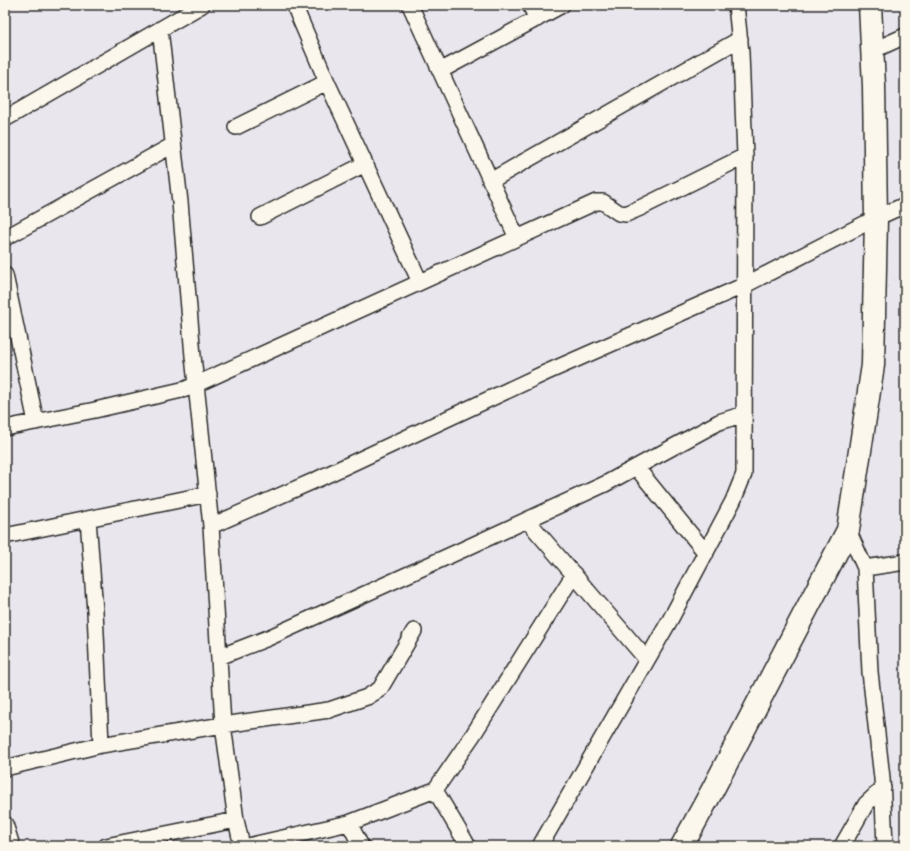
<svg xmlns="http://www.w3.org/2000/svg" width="910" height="851" viewBox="0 0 910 851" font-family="'Balsamiq Sans',sans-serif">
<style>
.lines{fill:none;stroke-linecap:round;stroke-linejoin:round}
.street-casing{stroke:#2b2b2b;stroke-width:18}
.secondary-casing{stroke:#2b2b2b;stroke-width:25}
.street{stroke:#fbf7ec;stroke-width:15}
.secondary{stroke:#fbf7ec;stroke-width:22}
</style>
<rect width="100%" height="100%" fill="#eae6ee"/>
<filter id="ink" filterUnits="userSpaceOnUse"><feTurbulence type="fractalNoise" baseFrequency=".025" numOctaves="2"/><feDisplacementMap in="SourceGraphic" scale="8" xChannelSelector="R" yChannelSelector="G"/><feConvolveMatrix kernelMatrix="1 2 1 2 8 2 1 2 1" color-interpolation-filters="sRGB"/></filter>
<g filter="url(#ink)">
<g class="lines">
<g class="street-casing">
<path id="street" d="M294,5L327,82L420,282
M410,5L517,238
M530,5L537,19
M160,29L180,202L193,356L211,526L223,725L236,820L242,846
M872,51L905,36
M440,71L562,5
M5,119L202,5
M236,127L327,82
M490,181L740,39
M260,217L365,164
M5,238L173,145
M5,275L36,422
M5,428L95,410L186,389L596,202H603L619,213L626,214L640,208L745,156
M636,467L706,553
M88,519L95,611L101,745
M527,520L647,660
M211,526L318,479L545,373L745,285L876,218L905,205
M848,530L865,568L870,672L882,778L885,846
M5,536L208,494
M865,568L905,562
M219,657L268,638L464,549L605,484L719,422L744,414
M5,768L101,745L223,725L329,710L367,697L380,689L414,631
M349,823L361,846
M5,824L12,846
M106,846L236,820
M248,846L349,823L435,790
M468,846L435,790L473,735L574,574
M540,846L670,620L733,501L744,474L745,156L741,53L736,5
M842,846L866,804L883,788"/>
</g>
<g class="secondary-casing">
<path id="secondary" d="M682,846L712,791L848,530L873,365L876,218L874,86L870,5"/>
</g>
<use href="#street" class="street"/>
<use href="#secondary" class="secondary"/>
</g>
</g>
<rect width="910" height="851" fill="none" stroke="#fbf7ec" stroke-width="20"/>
<rect x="10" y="10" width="890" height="831" fill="none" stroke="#2b2b2b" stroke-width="1.5" filter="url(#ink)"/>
</svg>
